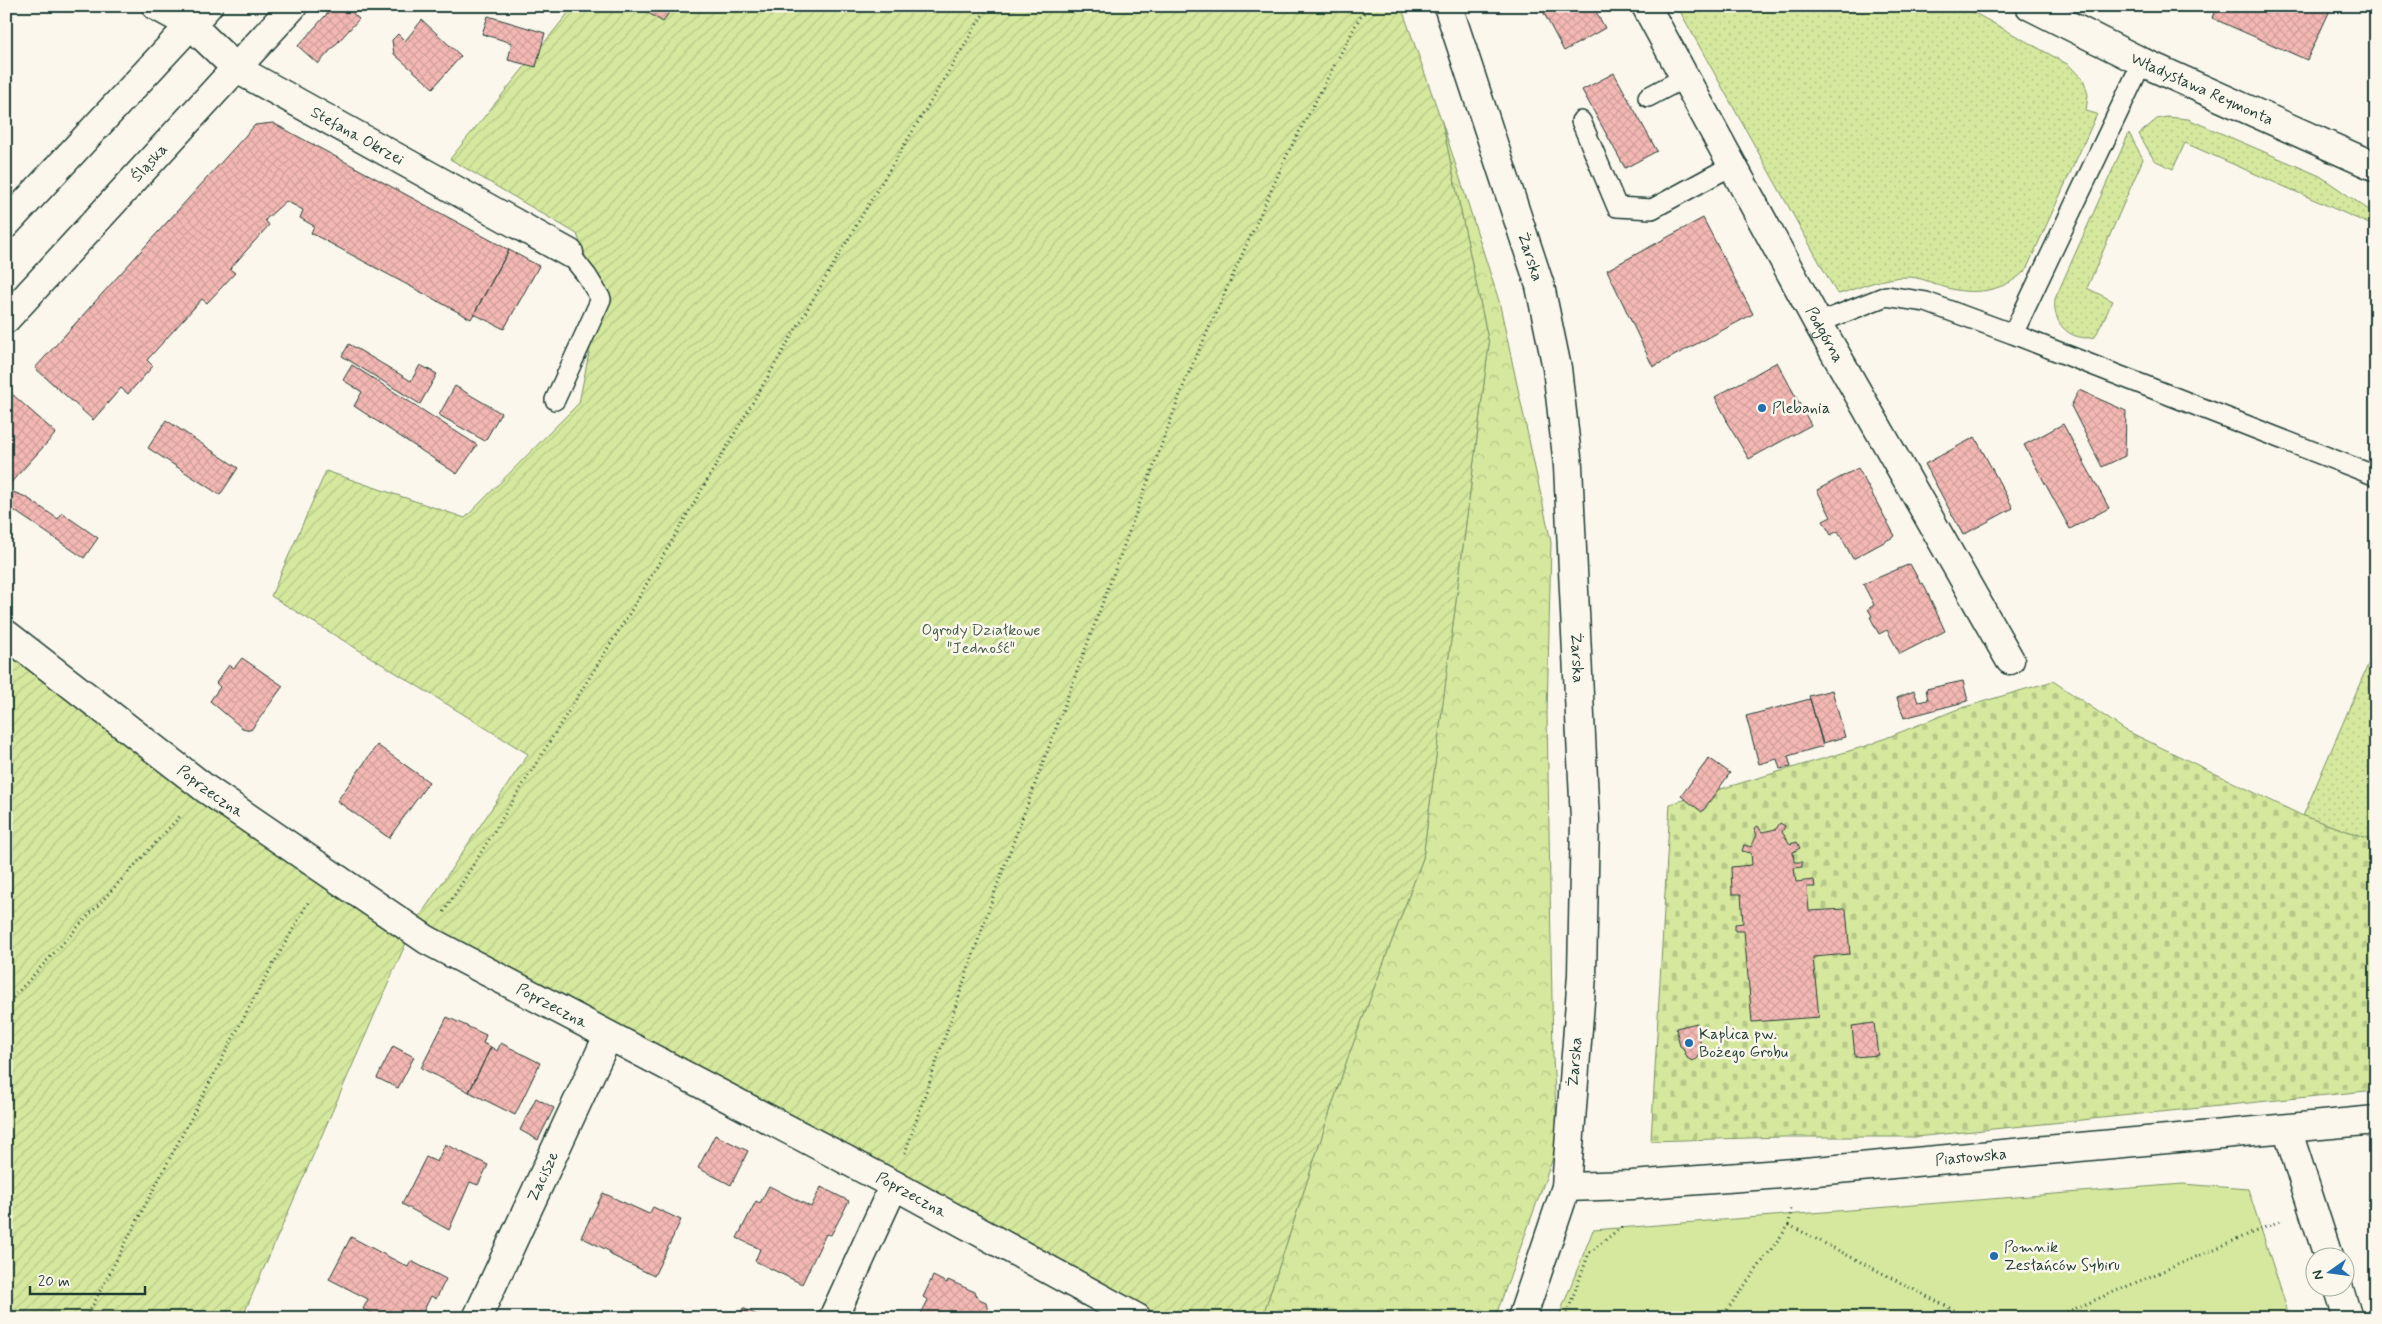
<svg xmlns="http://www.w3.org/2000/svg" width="2382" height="1324" viewBox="0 0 2382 1324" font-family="Mynerve,sans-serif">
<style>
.grass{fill:url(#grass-dots);stroke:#7a9268}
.forest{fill:url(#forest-crowns);stroke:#7a9268}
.cemetery{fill:url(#cemetery-stones);stroke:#7a9268}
.park{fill:#d5e89d;stroke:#7a9268}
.garden{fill:url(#garden-furrows);stroke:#7a9268}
.building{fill:url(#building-cross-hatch);stroke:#1f3d34}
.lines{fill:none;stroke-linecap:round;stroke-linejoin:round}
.lane-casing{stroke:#1f3d34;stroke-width:22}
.street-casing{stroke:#1f3d34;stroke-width:31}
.secondary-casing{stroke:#1f3d34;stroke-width:31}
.path{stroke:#1f3d34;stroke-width:3;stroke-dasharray:1 4;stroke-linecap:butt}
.lane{stroke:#fbf7ec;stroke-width:19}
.street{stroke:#fbf7ec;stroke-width:28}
.secondary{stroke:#fbf7ec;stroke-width:28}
.poi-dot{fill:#1f6fb2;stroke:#fbf7ec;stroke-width:2}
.labels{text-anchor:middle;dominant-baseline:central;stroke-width:5;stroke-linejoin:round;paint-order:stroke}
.street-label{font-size:16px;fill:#1f3d34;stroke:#fbf7ec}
.poi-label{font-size:16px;fill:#1f3d34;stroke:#fbf7ec;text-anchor:start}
.park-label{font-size:16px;fill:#435f49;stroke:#fbf7ec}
</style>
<defs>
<pattern id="grass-dots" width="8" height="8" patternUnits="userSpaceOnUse" patternTransform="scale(1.25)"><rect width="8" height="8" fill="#d5e89d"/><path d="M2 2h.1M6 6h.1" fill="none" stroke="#b6c888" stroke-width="1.8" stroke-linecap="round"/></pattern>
<pattern id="forest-crowns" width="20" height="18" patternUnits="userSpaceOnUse" patternTransform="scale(1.25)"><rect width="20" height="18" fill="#d5e89d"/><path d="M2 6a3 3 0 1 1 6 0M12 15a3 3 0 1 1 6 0" fill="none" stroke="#b6c888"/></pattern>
<pattern id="cemetery-stones" width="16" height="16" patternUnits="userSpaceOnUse" patternTransform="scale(1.25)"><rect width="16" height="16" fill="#d5e89d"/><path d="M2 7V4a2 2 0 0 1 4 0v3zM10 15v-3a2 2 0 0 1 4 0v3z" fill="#b6c888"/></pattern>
<pattern id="garden-furrows" width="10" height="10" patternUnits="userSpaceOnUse" patternTransform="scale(1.25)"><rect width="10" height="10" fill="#d5e89d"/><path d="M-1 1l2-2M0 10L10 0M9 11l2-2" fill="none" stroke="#b6c888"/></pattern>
<pattern id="building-cross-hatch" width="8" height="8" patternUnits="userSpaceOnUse" patternTransform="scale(1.25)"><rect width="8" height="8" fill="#f4b8b4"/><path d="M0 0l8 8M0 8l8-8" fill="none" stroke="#d19f9b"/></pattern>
</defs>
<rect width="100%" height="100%" fill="#fbf7ec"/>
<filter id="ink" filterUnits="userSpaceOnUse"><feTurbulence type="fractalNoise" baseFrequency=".02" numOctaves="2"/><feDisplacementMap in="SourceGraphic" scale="10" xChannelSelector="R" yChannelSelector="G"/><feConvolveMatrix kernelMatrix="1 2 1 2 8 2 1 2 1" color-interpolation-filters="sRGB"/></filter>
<g filter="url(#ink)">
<path class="grass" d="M1677,6H1962L2069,65L2084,81L2088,95L2086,111L2097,114L2026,270C2004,292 1973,296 1944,287C1932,283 1920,277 1907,277C1884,277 1861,287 1839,294L1836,292Z
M2167,117L2188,119L2320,176L2376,215V227L2185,143L2173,169L2154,160L2139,134L2157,119Z
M2129,133L2143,159L2087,288L2113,301L2095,337C2070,342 2052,324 2055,299Z
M2376,646V841L2303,816Z"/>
<path class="forest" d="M1442,122L1499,301L1551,542L1547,715L1553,1057L1558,1144L1495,1318H1262L1347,1060L1423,858L1489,344Z"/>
<path class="cemetery" d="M2053,681L2125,730L2303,816L2376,841V1090L1915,1137H1782L1651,1141L1670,804L1866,746L1958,709Z"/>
<path class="park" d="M2183,1184L2248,1189L2290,1318H1558L1593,1230Z"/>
<path class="garden" d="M574,6H1401L1442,122L1489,344L1423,858L1347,1060L1262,1318H1143L412,929L242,1318H6V634L412,928L528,754L271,596L326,471L465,518L579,403L600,298L577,234L450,159Z"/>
<path class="building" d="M334,6H345L359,19L318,64L298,46Z
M637,6H673L663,22Z
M1540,6H1593L1605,28L1564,51Z
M2216,6H2332L2307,60L2212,18Z
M488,16L545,33L536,67L508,60L512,43L482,34Z
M422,20L461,56L433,88L394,54L392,40L398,34L405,41Z
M1614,73L1657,151L1625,168L1582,90Z
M273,123L509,250L471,319L311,233L314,226L300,218L303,210L286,201L265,220L269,225L230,269L235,273L207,303L202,299L147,360L153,366L128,394L121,388L93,420L35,368L255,125Z
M1703,218L1753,314L1653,367L1607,270Z
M509,250L539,266L504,329L474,314Z
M349,344L411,381L420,365L437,374L420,404L342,356Z
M1777,362L1811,425L1749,459L1726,421L1727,420L1715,397Z
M352,365L477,445L457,474L354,406L362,392L343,380Z
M455,386L501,413L485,441L439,415Z
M2079,390L2126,411L2125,456L2102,467L2071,406Z
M12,394L56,433L6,488V400Z
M166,420L238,468L220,495L148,448Z
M2063,424L2109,508L2070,529L2024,445Z
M1975,437L2013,508L1963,535L1925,464Z
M1858,468L1895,536L1853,559L1838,531L1831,535L1823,521L1831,517L1817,490Z
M13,492L26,497L58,519L62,513L98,538L84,558L6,505V499Z
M1910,564L1921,584L1923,583L1945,631L1900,654L1887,630L1879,634L1870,617L1872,616L1868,609L1874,605L1863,584Z
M242,658L283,686L251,730L242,728L210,701L220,687L216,683L229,665L234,668Z
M1963,681L1968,701L1904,718L1897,698L1914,691L1918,702L1928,700L1926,689Z
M1832,690L1845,737L1823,743L1809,696Z
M1810,699L1823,746L1788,756L1791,767L1780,769L1777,759L1759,764L1746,716Z
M377,745L429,782L389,838L337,801Z
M1709,758L1730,773L1702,812L1681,796Z
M1780,823L1785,826L1782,832L1790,844L1797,842L1800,848L1793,852L1794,862H1802V867L1794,868L1796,882L1814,880L1815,887H1807L1809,911L1846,909L1850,954L1813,957L1819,1017L1752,1022L1744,931H1735V924L1743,923L1741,894H1732L1731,867L1752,865L1751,853L1742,851L1744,845L1751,847L1757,835L1754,828L1758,826L1762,832L1776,829Z
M447,1017L486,1035L483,1043L491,1047L469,1092L421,1068Z
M1697,1023L1702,1052L1697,1059L1692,1061L1687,1058L1683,1048L1680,1046L1676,1028Z
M1874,1023L1878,1055L1855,1057L1852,1026Z
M501,1043L540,1063L515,1115L469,1092L491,1047L497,1051Z
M393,1046L414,1057L398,1088L377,1078Z
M536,1098L554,1108L538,1140L520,1130Z
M715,1135L748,1151L731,1185L698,1168Z
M445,1144L488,1165L478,1185L470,1182L449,1230L402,1204L426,1157L437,1162Z
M769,1186L811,1207L821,1187L849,1201L831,1235L826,1234L802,1284L755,1261L760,1249L737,1238L756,1201L760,1203Z
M603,1193L649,1214L653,1207L681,1220L654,1276L611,1255L609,1251L581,1237Z
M351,1237L408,1267L411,1261L446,1279L436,1299L431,1296L420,1318H381L363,1309L368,1299L329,1279Z
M933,1276L947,1283L948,1280L975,1292L977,1298L986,1302L989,1318H913L915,1315L920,1316L928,1300L923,1297Z
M743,1308L763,1318H738Z"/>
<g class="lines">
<g class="lane-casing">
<path id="lane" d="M2142,62L2013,334L2376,476
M1648,97L1684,78
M1581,121L1617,207L1652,209L1731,166
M1818,323L1886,296L1926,302L2013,334
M555,400L601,299L587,276L569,253"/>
</g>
<g class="street-casing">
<g id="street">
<path id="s1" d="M156,6L191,25L237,69L569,253"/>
<path id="s2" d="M1646,6L1818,323L2010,660"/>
<path id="s3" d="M2030,6L2142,62L2376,167"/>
<path d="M6,224L208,6"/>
<path id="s4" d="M6,319L293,6"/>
<path id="s5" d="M6,634L206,789L427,940L894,1185L1137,1318"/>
<path d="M2287,1129L2328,1256"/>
<path id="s6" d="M1566,1187L1632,1185L1794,1173L2376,1120"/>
<path d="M2338,1286L2348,1318"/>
<path id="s7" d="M477,1318L608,1036"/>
<path d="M833,1318L894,1185"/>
</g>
</g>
<g class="secondary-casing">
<g id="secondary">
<path id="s8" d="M1448,6L1540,286L1557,368L1568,466L1585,820L1582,975L1566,1187L1522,1318"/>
</g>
</g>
<path class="path" d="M444,912L632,609L867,207L988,6
M6,1005L182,814
M905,1153L994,894L1186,379L1288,153L1359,19L1370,6
M1789,1225L1969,1318
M86,1318L252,1002L310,899
M1565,1318L1589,1253L1624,1225
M1721,1318L1789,1225L1791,1208
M2053,1318L2280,1221"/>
<use href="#lane" class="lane"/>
<use href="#street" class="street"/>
<use href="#secondary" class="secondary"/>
</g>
</g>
<g class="poi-dot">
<circle cx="1762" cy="408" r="5"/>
<circle cx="1689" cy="1043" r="5"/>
<circle cx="1994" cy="1256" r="5"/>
</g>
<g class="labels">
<g class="street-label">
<text stroke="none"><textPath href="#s3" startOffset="191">Władysława Reymonta</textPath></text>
<text stroke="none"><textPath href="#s1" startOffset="241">Stefana Okrzei</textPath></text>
<text stroke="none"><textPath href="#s4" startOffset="212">Śląska</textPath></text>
<text stroke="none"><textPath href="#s8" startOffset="264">Żarska</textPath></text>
<text stroke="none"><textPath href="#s2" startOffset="374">Podgórna</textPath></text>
<text stroke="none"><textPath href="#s8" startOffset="669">Żarska</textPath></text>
<text stroke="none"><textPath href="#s5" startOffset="258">Poprzeczna</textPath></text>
<text stroke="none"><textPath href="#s5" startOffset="662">Poprzeczna</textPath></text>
<text transform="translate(1575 1062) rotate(-86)">Żarska</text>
<text stroke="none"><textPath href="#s6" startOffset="406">Piastowska</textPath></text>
<text stroke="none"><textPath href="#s7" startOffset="156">Zacisze</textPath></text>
<text stroke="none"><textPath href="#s5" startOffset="1068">Poprzeczna</textPath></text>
</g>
<g class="poi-label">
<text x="1772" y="408">Plebania</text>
<text x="1699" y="1034">Kaplica pw.<tspan x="1699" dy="18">Bożego Grobu</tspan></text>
<text x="2004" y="1247">Pomnik<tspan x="2004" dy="18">Zesłańców Sybiru</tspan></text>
</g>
<g class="park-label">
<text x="981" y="630">Ogrody Działkowe<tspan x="981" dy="18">"Jedność"</tspan></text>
</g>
</g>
<rect width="2382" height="1324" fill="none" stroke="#fbf7ec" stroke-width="25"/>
<rect x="12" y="12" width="2357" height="1299" fill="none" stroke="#1f3d34" stroke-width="2" filter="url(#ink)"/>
<g transform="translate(2330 1272) rotate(256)"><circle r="24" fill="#fbf7ec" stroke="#a3ada2"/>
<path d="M0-4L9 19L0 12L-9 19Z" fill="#1f6fb2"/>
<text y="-8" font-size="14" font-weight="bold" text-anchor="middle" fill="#1f3d34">N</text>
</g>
<path d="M30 1286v8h115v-8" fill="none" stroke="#1f3d34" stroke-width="2.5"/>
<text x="38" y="1286" font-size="15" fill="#1f3d34" stroke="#fbf7ec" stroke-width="4" paint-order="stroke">20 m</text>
</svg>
